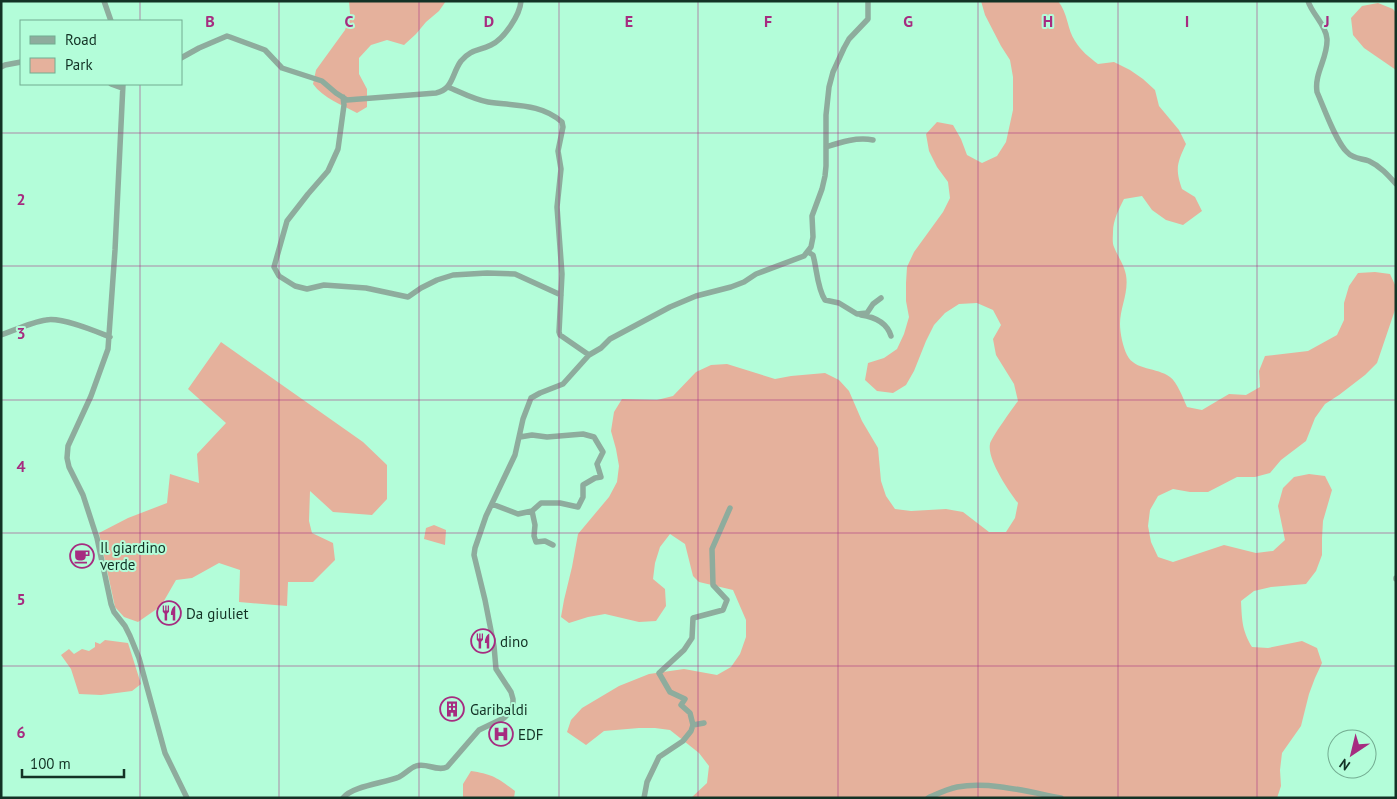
<svg xmlns="http://www.w3.org/2000/svg" width="1397" height="799" viewBox="0 0 1397 799" font-family="'PT Sans',sans-serif">
<style>
.green{fill:#e5b19c}
.lines{fill:none;stroke-linecap:round;stroke-linejoin:round}
.minor{stroke:#8eac9d;stroke-width:5.5}
.grid{fill:none;stroke:#a62c80;stroke-width:1;stroke-opacity:0.55}
.labels{text-anchor:middle;dominant-baseline:central;stroke-width:4;stroke-linejoin:round;paint-order:stroke}
.poi-label{font-size:15px;fill:#133225;stroke:#b3fdd9;text-anchor:start}
.grid-label{font-size:16px;text-anchor:middle;font-weight:bold;fill:#a62c80;stroke:#b3fdd9;stroke-width:4;stroke-linejoin:round;paint-order:stroke}
</style>
<rect width="100%" height="100%" fill="#b3fdd9"/>
<path class="green" d="M349,1H446L439,11L426,22L416,34L404,45L387,40L371,45L359,58V74L367,89V107L357,113C342,105 323,98 313,84L316,70L345,30L350,14Z
M981,1H1058C1068,13 1067,29 1075,41C1081,51 1089,57 1098,64L1114,62L1130,70L1143,79L1155,90L1159,106L1179,130L1186,144C1177,163 1175,169 1182,189L1195,197L1202,211L1183,225L1166,220L1152,210L1142,196L1124,199C1119,209 1113,220 1113,232C1113,236 1112,243 1114,247C1118,257 1124,264 1126,275C1129,293 1120,307 1120,324C1120,333 1123,347 1127,355C1135,371 1157,367 1170,377C1177,382 1183,398 1187,407L1202,410L1229,394L1246,395L1260,387L1259,371L1265,356L1308,351L1337,335L1344,320V303L1349,286L1358,273L1375,272L1390,274L1396,287V307L1377,363L1365,375L1339,395L1325,404L1315,418L1306,441L1281,460L1270,473L1255,477H1237L1208,492H1190L1173,489L1158,496L1150,510L1148,526L1151,542L1158,557L1173,562L1224,545L1256,553L1273,551L1285,540L1278,506L1283,488L1294,477L1309,474L1325,476L1332,490L1323,521L1322,538V555L1316,571L1306,584L1271,587L1254,591L1241,601C1242,621 1242,630 1252,647L1268,648L1302,641L1317,648L1322,663L1315,678L1309,694L1301,726L1282,753L1280,770L1281,786L1277,798H691L707,783L709,766L699,753L670,730L655,728H639L604,731L586,745L567,732L571,720L582,708L619,686L649,674L684,669L717,675L731,667L740,654L746,637V620L733,590L699,582L693,576L685,544L670,534L660,547L655,563L653,579L665,589L666,606L656,621L639,622L605,614L588,617L569,623L561,617L564,600L572,567L578,534L609,497L617,482L619,466L616,449L611,431L614,412L622,399L657,400L673,396L696,372L711,365L727,364L775,379L791,376L825,373L839,380L849,391L862,421L878,448L881,481L886,496L895,509L911,511L946,509L963,512L989,532H1006L1015,518L1018,503C1008,490 987,459 990,444C991,438 1013,408 1018,401L1014,384L996,355L993,339L1001,325L993,310L977,303L959,304L945,313L934,325L926,341L914,371L906,385L893,393L877,391L865,380L868,363L884,358L897,349L904,334L909,317L906,301V283L907,267L914,252L943,212L950,198L948,182L937,167L929,151L926,134L937,122L953,125L961,139L967,155L982,163L997,156L1006,142L1013,110V77L1010,60L1001,46L985,15Z
M1378,3L1393,9L1396,13V70L1364,48L1353,35L1351,18L1362,6Z
M221,342L363,442L387,465V499L372,515L333,512L310,491L309,521L312,533L333,543L335,560L313,582H288L287,606L239,602L240,570L219,563L192,578L176,580L161,606L138,622L124,617L115,607L99,533L128,518L167,503L170,474L199,483L197,454L226,423L188,389Z
M434,525L446,530L445,545L424,539L426,528Z
M105,640L128,643L141,684L132,691L101,695L79,694L71,669L61,655L69,649L74,654L82,649L89,651L95,647V642L100,644Z
M471,771C492,774 498,778 515,791L514,798H463V784Z"/>
<g class="lines">
<path class="minor" d="M104,1L111,21
M1308,1C1312,14 1326,25 1327,39C1328,58 1314,73 1317,92C1324,108 1336,142 1347,152C1353,159 1361,158 1369,161C1380,166 1388,175 1396,184
M181,58L199,48L227,36L230,37L265,50L282,68L322,81L336,93L347,100L436,93C453,90 452,73 461,61C471,49 479,51 491,45C504,39 520,15 521,1
M1,67L5,65L21,62
M111,84L122,88
M123,84L115,250L108,349L91,396L68,446L67,458L69,467L83,495L97,538L111,604L114,612L125,626L130,636L139,658L165,753L187,798
M448,87C460,92 475,100 488,102C513,106 541,103 562,122L563,127L558,151L561,169L557,207L562,274L559,332L560,335L589,355
M343,97L344,105L338,149L328,171L308,194L287,221L274,267L279,276L295,286L307,289L324,285L366,288L408,297L421,288L437,280L453,275L487,273L515,274L561,295
M826,147C841,142 857,137 873,140
M808,252L813,255C817,269 817,288 825,300L839,303L857,314L867,313L873,304L881,298
M861,315C875,317 887,323 891,336
M1,335C15,330 32,322 46,320C62,317 95,331 110,337
M492,504L518,514L532,511L541,503H560L578,507L583,497V485L595,478L601,477L597,464L603,452L594,437L583,434L547,437L532,435L520,437
M532,511L535,525L534,536L536,542L545,541L553,545
M1396,579V578
M704,723L693,725L690,713L681,705L685,699L670,692L659,673L684,650L692,638L693,618L723,610L727,600L713,585L712,549L730,508
M343,798C352,786 385,783 399,777C405,774 410,768 416,766C426,762 437,772 447,767L479,730L504,718L511,711L513,704V699L511,692L496,669L494,646L485,600L474,555L475,548L486,516L515,455L523,419L531,398L540,393L563,384L589,355L601,348L610,339L670,307L696,296L731,287L744,282L756,274L804,256L811,247L813,237L812,216L822,189L825,176L826,166V115L829,87L833,72L844,48L849,39L868,19V1
M644,798L647,782L659,757L683,741L691,731L693,725
M928,798C937,794 947,789 957,787C990,781 1029,792 1061,798"/>
</g>
<path class="grid" d="M140,1V21M279,1V798M419,1V798M559,1V798M698,1V798M838,1V798M978,1V798M1118,1V798M1257,1V798M140,84V798M1,133H1396M1,266H1396M1,400H1396M1,533H1396M1,666H1396"/>
<defs>
<g id="cafe-ring" transform="scale(1.25)"><circle r="9.5" fill="#b3fdd9" stroke="#a62c80" stroke-width="1.5"/><path d="M-5.5-4.5H6V0H3Q3 3.5 0 3.5H-2.5Q-5.5 3.5-5.5 0ZM3-3.2v2h1.7v-2ZM-6 4.5H4V6H-6Z" fill="#a62c80"/></g>
<g id="restaurant-ring" transform="scale(1.25)"><circle r="9.5" fill="#b3fdd9" stroke="#a62c80" stroke-width="1.5"/><path d="M-5-6h1v4h1v-4h1v4h1v-4h1v5L-1.5 .5V6h-2V.5L-5-1ZM5-6V6H3V1.5H1.5Q1.5-4 5-6Z" fill="#a62c80"/></g>
<g id="building-ring" transform="scale(1.25)"><circle r="9.5" fill="#b3fdd9" stroke="#a62c80" stroke-width="1.5"/><path d="M-4-6H4V6H1V3H-1V6H-4ZM-2.5-4.3h1.7v1.8h-1.7ZM.8-4.3h1.7v1.8H.8ZM-2.5-1h1.7V.8h-1.7ZM.8-1h1.7V.8H.8Z" fill="#a62c80"/></g>
<g id="hospital-ring" transform="scale(1.25)"><circle r="9.5" fill="#b3fdd9" stroke="#a62c80" stroke-width="1.5"/><path d="M-5-5h3v3.5h4V-5h3V5h-3V1.5h-4V5h-3Z" fill="#a62c80"/></g>
</defs>
<g fill-rule="evenodd">
<use href="#cafe-ring" x="82" y="556"/>
<use href="#restaurant-ring" x="169" y="613"/>
<use href="#restaurant-ring" x="483" y="641"/>
<use href="#building-ring" x="452" y="709"/>
<use href="#hospital-ring" x="501" y="734"/>
</g>
<g class="labels">
<g class="poi-label">
<text x="100" y="547">Il giardino<tspan x="100" dy="17">verde</tspan></text>
<text x="186" y="613">Da giuliet</text>
<text x="500" y="641">dino</text>
<text x="470" y="709">Garibaldi</text>
<text x="518" y="734">EDF</text>
</g>
</g>
<g class="grid-label">
<text x="210" y="27">B</text>
<text x="349" y="27">C</text>
<text x="489" y="27">D</text>
<text x="629" y="27">E</text>
<text x="768" y="27">F</text>
<text x="908" y="27">G</text>
<text x="1048" y="27">H</text>
<text x="1187" y="27">I</text>
<text x="1327" y="27">J</text>
<text x="21" y="205">2</text>
<text x="21" y="339">3</text>
<text x="21" y="472">4</text>
<text x="21" y="605">5</text>
<text x="21" y="738">6</text>
</g>
<rect width="1397" height="799" fill="none" stroke="#133225" stroke-width="5"/>
<rect x="20" y="20" width="162" height="65" fill="#b3fdd9" stroke="#73ac91"/>
<rect x="30" y="36" width="25" height="8" fill="#8eac9d" stroke="#73ac91"/>
<text x="65" y="45" font-size="15" fill="#133225">Road</text>
<rect x="30" y="58" width="25" height="15" fill="#e5b19c" stroke="#73ac91"/>
<text x="65" y="70" font-size="15" fill="#133225">Park</text>
<g transform="translate(1352 754) rotate(215)"><circle r="24" fill="#b3fdd9" stroke="#73ac91"/>
<path d="M0-4L9 19L0 12L-9 19Z" fill="#a62c80"/>
<text y="-8" font-size="14" font-weight="bold" text-anchor="middle" fill="#133225">N</text>
</g>
<path d="M22 769v8h102v-8" fill="none" stroke="#133225" stroke-width="2.5"/>
<text x="30" y="769" font-size="15" fill="#133225" stroke="#b3fdd9" stroke-width="4" paint-order="stroke">100 m</text>
</svg>
